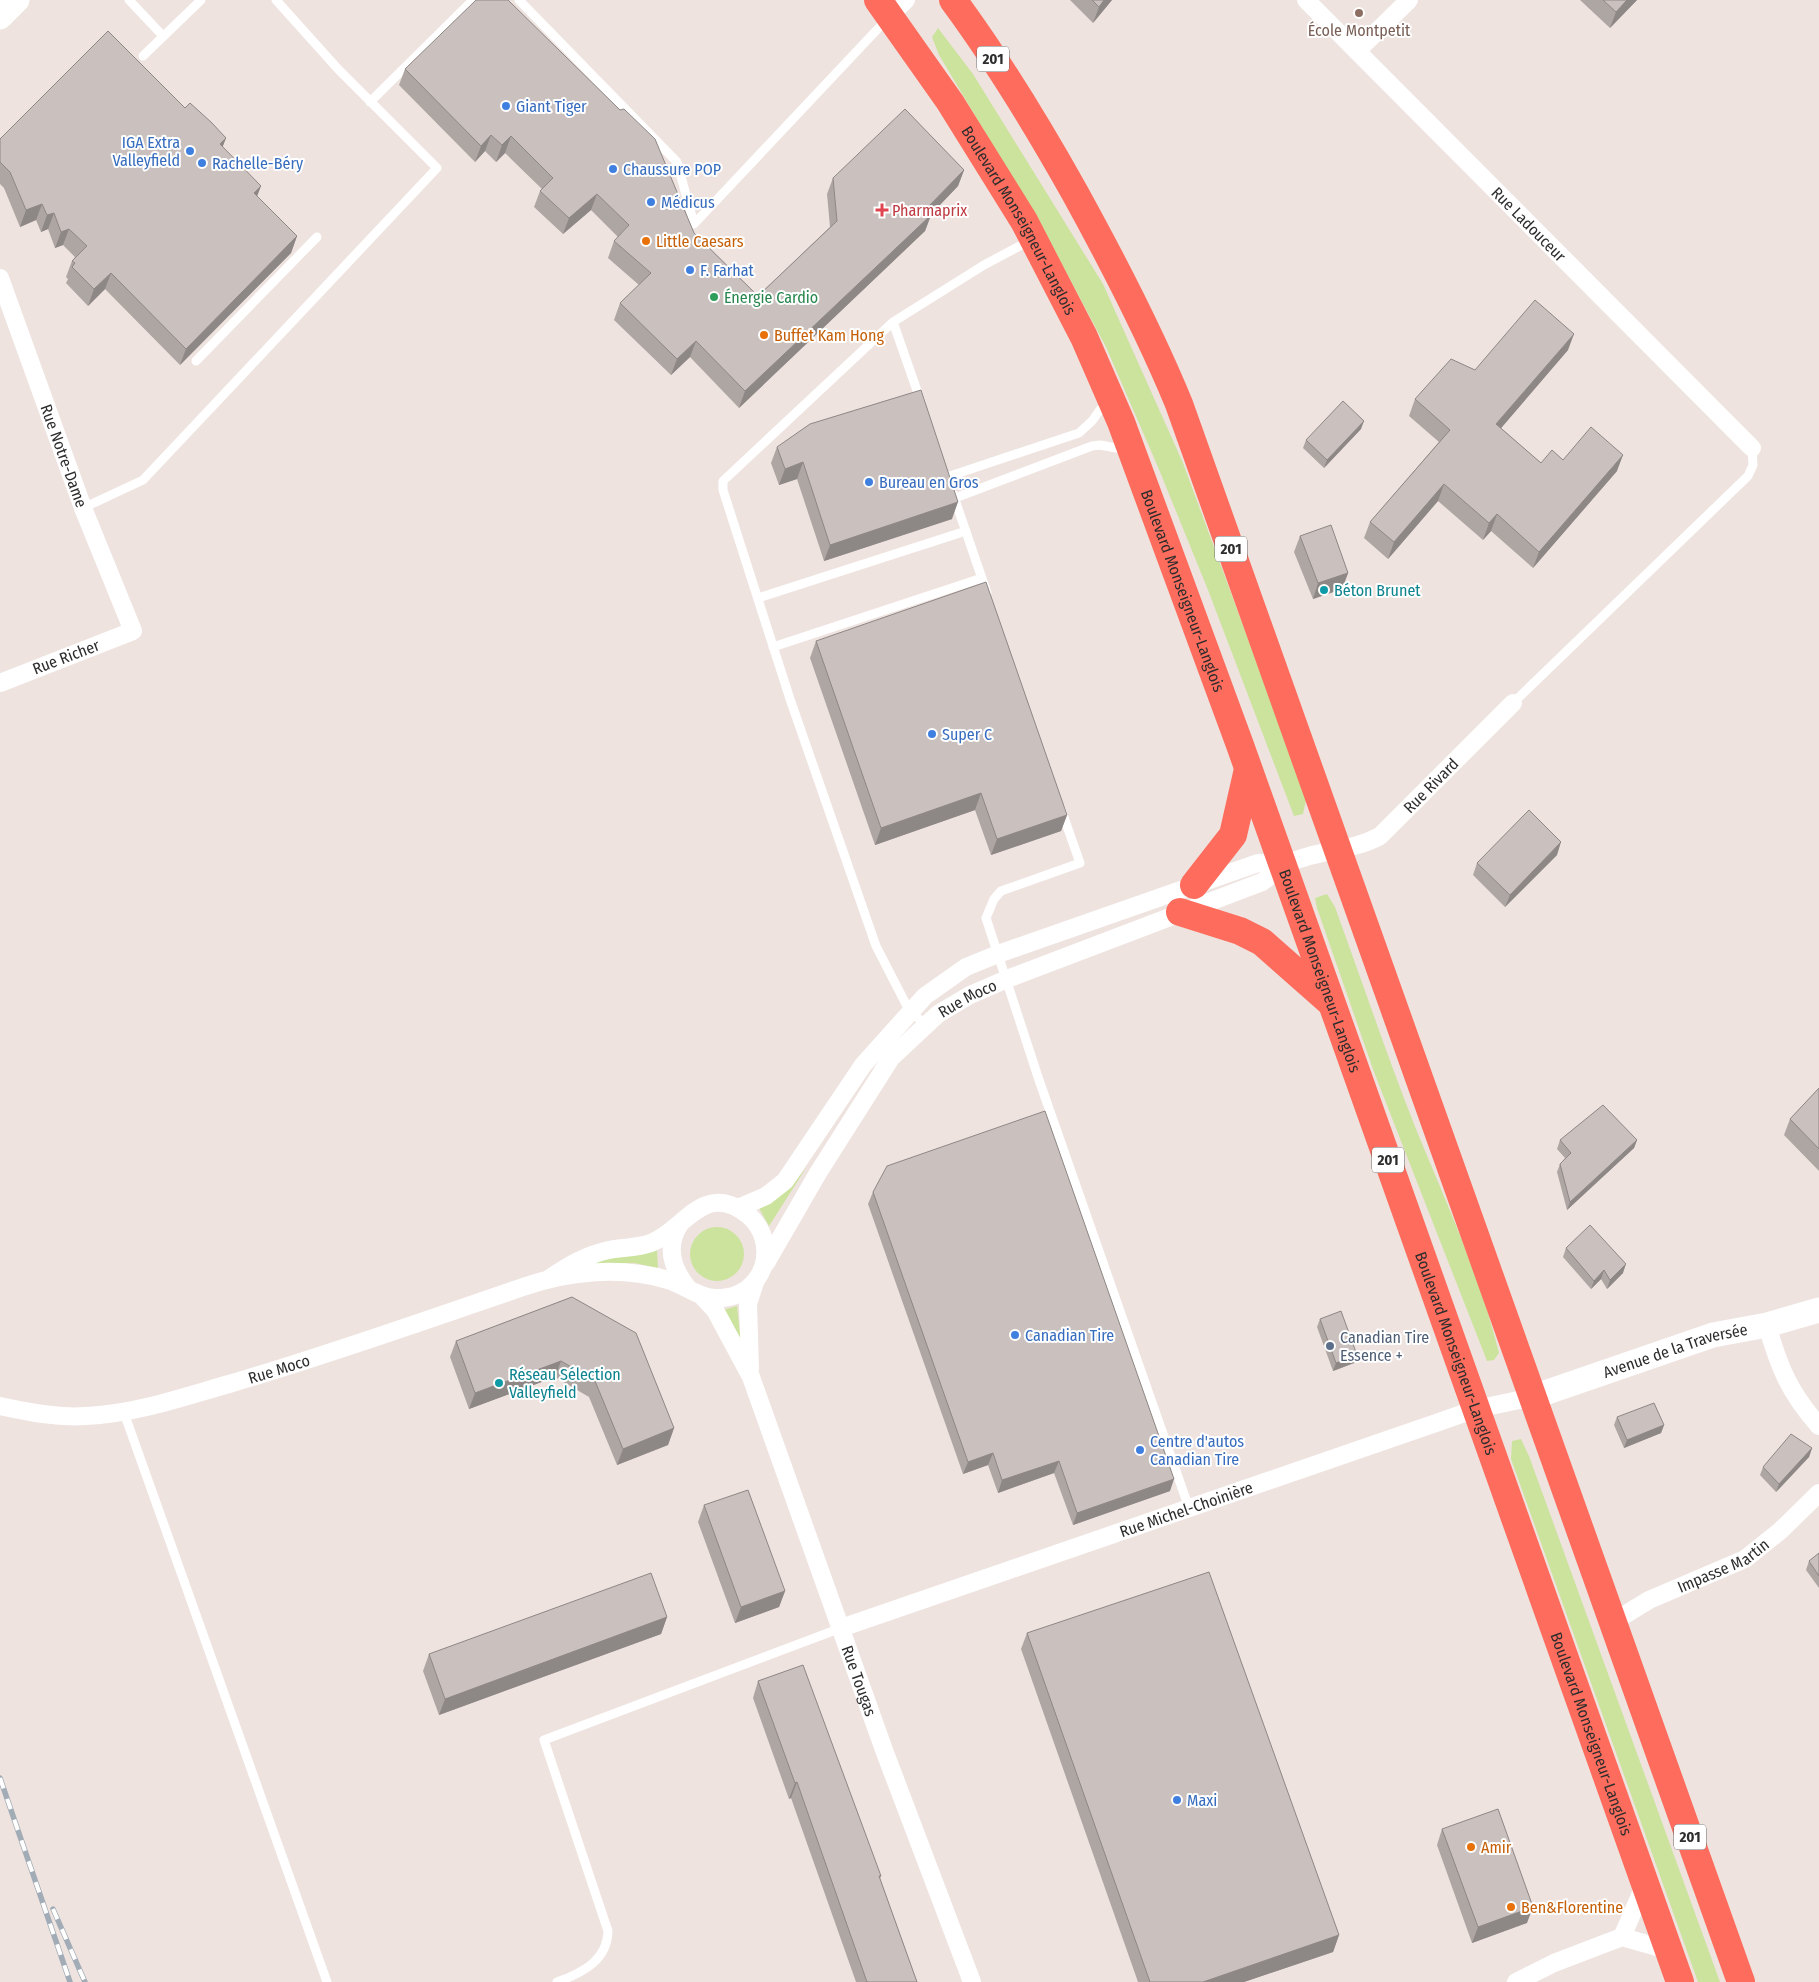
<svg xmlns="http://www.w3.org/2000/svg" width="1819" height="1982" viewBox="0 0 1819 1982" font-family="'Fira Sans Condensed',sans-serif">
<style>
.green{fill:#cce39d}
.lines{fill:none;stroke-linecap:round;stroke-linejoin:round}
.lane{stroke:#fff;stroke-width:9}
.street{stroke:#fff;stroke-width:18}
.secondary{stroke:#fff;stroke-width:25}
.highway{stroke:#fd6c5c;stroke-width:28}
.rail-casing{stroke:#a2acb6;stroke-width:5.5}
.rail{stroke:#fff;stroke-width:4;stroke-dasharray:11;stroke-linecap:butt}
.wall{fill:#aea6a3}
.shaded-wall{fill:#8d8785}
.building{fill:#cac1be;stroke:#8d8785}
.education-dot{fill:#8d6e63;stroke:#fff;stroke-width:2}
.shop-dot{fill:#3f7fe0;stroke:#fff;stroke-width:2}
.health-dot{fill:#e0444e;stroke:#fff;stroke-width:2}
.food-dot{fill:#e8710a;stroke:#fff;stroke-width:2}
.leisure-dot{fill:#2e9e5b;stroke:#fff;stroke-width:2}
.culture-dot{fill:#0f9aa8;stroke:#fff;stroke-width:2}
.service-dot{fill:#5c6f8a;stroke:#fff;stroke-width:2}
.labels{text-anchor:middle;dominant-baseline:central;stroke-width:4;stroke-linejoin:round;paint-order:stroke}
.shield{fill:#fff;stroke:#6c6c6c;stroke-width:1}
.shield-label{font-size:15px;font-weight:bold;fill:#2d2d2d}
.education-label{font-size:16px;fill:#785e54;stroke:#fff}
.shop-label{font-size:16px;fill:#366cbe;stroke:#fff;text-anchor:start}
.health-label{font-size:16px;fill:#be3a42;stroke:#fff;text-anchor:start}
.street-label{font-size:16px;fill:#2d2d2d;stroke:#fff}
.food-label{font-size:16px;fill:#c56008;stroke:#fff;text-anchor:start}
.leisure-label{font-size:16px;fill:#27864d;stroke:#fff;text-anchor:start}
.culture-label{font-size:16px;fill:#0d838f;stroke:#fff;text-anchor:start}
.service-label{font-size:16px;fill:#4e5e75;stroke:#fff;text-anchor:start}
</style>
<rect width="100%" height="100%" fill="#eee3df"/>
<path class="green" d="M938,28L973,74L1103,284L1183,463L1293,761L1306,800L1303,814L1294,816L1208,590L1158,467L1106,347L1047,236L939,55L932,37Z
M1327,894L1335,907C1362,981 1387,1056 1416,1129C1446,1202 1480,1276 1499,1353L1494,1360L1487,1361L1374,1072L1317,908L1315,898Z
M806,1168L769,1226L759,1208C780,1198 792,1186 806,1168Z
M690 1254a27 27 0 1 1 54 0a27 27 0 1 1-54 0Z
M657,1250L658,1268L634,1263L581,1265L597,1259Z
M737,1306L742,1350L723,1310Z
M1521,1439L1529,1456L1720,1982H1698L1511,1459L1512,1441Z"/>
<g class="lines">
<path class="lane" d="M129,0L163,36
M519,0L677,162L694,224
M143,56L201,0
M370,102L473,0
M694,224L888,18
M893,322L921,402
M196,361L317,237
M947,477L1079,433L1092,421L1107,400
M953,494L987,593
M955,498L1092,446L1100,445L1127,450
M83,508L143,480L437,168L338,69L276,0
M758,598L966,531
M773,647L982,578
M1513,703L1748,476L1753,465L1752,448
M1061,809L1080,863L1001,891L994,899L986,918L1039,1080L1189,1508
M927,1025L910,1012L876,946L790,699L723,490V481L893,322L984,265L1031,240
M123,1410L327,1982
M557,1982C582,1973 607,1961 608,1931L544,1740L841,1628"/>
<g class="street">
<path id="s1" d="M1306,0L1752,448"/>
<path d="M890,16L906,0"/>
<path d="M1357,51L1409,0"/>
<path id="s2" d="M0,278L83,508L133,631L0,683"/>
<path d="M738,1208L766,1196L785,1181L863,1065L925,996L966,967L998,954L1258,863L1283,865"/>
<path d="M680,1224C665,1246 672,1268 687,1287"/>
<path id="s3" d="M766,1263L818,1173L891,1058L938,1014L970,995L1007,979L1262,882C1270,877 1276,869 1284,865C1314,850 1351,852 1380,836L1513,703"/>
<path id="s4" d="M701,1295L715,1310L751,1377L884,1750L972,1982"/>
<path d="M1767,1325C1779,1367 1789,1392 1819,1426"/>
<path d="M750,1369L748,1304L755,1282"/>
<path id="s5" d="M0,1406C28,1412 57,1418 86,1416C135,1414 183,1397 229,1384C328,1355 426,1320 523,1287C569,1271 621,1266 668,1280C685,1285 700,1299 718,1298C733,1298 747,1292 756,1280C766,1267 768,1250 762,1234C758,1224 751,1216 741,1210C701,1185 683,1231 651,1243C638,1248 623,1247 609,1250C586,1255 569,1265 550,1278"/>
<path id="s6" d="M1613,1622L1649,1600L1745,1559L1780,1531L1819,1493"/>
<path id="s7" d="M841,1628L1436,1423L1476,1409L1533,1397"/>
<path d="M1622,1937L1645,1884"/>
<path d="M1622,1937L1668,1950"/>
<path d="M1516,1982L1554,1963L1622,1937"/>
</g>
<g class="secondary">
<path d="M0,17L17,0"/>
<path id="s8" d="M1533,1397L1713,1335L1767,1325L1819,1310"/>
</g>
<g class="highway">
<path id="s9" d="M878,0L950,102L1024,221L1084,337L1121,422L1240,745L1680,1982"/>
<path d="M953,0C998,61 1038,127 1075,193C1113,262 1149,331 1179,404L1741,1982"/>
<path d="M1194,885L1233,835L1248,769"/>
<path d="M1180,912L1240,931L1262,942L1330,1002"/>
</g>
<g class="rail-casing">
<path id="rail" d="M0,1778L70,1982
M53,1909L85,1982"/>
</g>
<use href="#rail" class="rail"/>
</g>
<path class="wall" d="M1070,0H1112L1093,23Z
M1580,0H1637L1610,28Z
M405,69L694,233L758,296L830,227L827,194L833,178L964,170L958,186L930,215H931L925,231L739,408L690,357L671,375L614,320L620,303L639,285L608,258L614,241L618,237L591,210L563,234L534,207L540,191L542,189L505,153L496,162L485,151L475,162L399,85Z
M185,108L226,138L222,147L257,196L297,236L291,253L180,365L105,289L88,306L66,283L68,279L66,277L72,261L75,257L63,245L55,248L48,229L41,232L36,220L20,227L4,188L0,184V139Z
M1568,350L1501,428L1541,463L1563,460L1617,471L1533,568L1491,531L1483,540L1438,501L1388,559L1364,538L1370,522L1439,442L1409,416L1415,399L1475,370Z
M1361,429L1324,468L1303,448L1306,440Z
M777,447L952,519L824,561L797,479L779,485L771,463Z
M1300,536L1348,573L1342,589L1313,599L1294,552Z
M816,641L1067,815L1061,831L991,855L975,810L875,845L810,658Z
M1557,855L1505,907L1473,875L1477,863Z
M1819,1088V1171L1784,1135L1790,1119Z
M1560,1140H1637L1634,1148L1567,1210L1557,1172L1560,1164L1565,1158L1557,1149Z
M873,1192L1170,1491L1073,1525L1054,1473L998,1493L988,1465L963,1474L868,1204Z
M1566,1248L1623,1273L1607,1289L1601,1279L1591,1289L1563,1257Z
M572,1297L674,1428L668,1445L617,1465L589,1397L555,1377L469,1409L450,1357L456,1341Z
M1320,1319L1354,1363L1333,1371L1317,1327Z
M1617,1417L1664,1425L1661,1433L1624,1448L1614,1425Z
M1812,1448L1809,1457L1776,1492L1760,1475L1763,1467Z
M704,1505L785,1591L779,1607L735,1623L698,1522Z
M1819,1553V1588L1806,1570L1809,1561Z
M667,1617L661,1634L439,1715L423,1671L429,1654Z
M1027,1633L1339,1935L1333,1952L1244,1982H1138L1021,1649Z
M758,1681L881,1876L880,1879L917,1982H856L791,1798L789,1799L753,1698Z
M1442,1829L1527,1923L1472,1943L1437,1845Z"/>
<path class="shaded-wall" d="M1104,0H1112L1093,23L1099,7Z
M1627,0H1637L1610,28L1616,12Z
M491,135L485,151L475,162L481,146Z
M511,136L505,153L496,162L502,145Z
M226,138L220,154V144Z
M964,170L958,186L920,226L926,209Z
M261,186L255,202L254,193Z
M597,194L591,210L563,234L569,218Z
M42,204L36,220L20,227L26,210Z
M54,213L48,229L41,232L47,215Z
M931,215L925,231L739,408L745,391Z
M69,229L63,245L55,248L61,232Z
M297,236L291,253L180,365L186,349Z
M111,273L105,289L88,306L94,289Z
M1574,334L1568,350L1490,441L1496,424Z
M696,341L690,357L671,375L677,359Z
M1364,421L1361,429L1324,468L1327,460Z
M1623,455L1617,471L1533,568L1539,552Z
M803,462L797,479L779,485L785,469Z
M1444,484L1438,501L1388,559L1394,542Z
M958,502L952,519L824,561L830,545Z
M1497,514L1491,531L1483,540L1489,523Z
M1348,573L1342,589L1313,599L1318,583Z
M981,793L975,810L875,845L881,828Z
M1067,815L1061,831L991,855L997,839Z
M1561,842L1557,855L1505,907L1510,895Z
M1637,1140L1634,1148L1567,1210L1570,1202Z
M1626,1264L1623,1273L1607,1289L1610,1280Z
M1604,1270L1601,1279L1591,1289L1594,1281Z
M1357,1355L1354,1363L1333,1371L1336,1363Z
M561,1361L555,1377L469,1409L475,1393Z
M1664,1425L1661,1433L1624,1448L1627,1440Z
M674,1428L668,1445L617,1465L623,1449Z
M1812,1448L1809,1457L1776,1492L1779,1484Z
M993,1453L988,1465L963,1474L968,1462Z
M1059,1461L1054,1473L998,1493L1002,1480Z
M1174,1479L1170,1491L1073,1525L1077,1513Z
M785,1591L779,1607L735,1623L741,1607Z
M667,1617L661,1634L439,1715L445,1699Z
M797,1782L791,1798L789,1799L795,1783Z
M1533,1907L1527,1923L1472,1943L1478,1927Z
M1339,1935L1333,1952L1244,1982H1203Z"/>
<path class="building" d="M476,0H508L620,110L624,109L655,139L694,233L758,296L837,221L833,178L905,109L964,170L926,209L931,215L745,391L696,341L677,359L620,303L651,273L614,241L629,225L597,194L569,218L540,191L553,178L511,136L502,145L491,135L481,146L405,69Z
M1092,0H1104L1099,7Z
M1603,0H1627L1616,12Z
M108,31L185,108L190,103L211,122L226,138L220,144L261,186L254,193L297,236L186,349L111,273L94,289L72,267L75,263L72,261L87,246L69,229L61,232L54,213L47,215L42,204L26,210L10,172L0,162V139Z
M1535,300L1574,334L1496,424L1541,463L1552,450L1563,460L1591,427L1623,455L1539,552L1497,514L1489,523L1444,484L1394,542L1370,522L1450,430L1415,399L1451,359L1475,370Z
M921,390L958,502L830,545L803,462L785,469L777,447L810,424Z
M1343,401L1364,421L1327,460L1306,440Z
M1331,525L1348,573L1318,583L1300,536Z
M986,582L1067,815L997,839L981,793L881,828L816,641Z
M1529,810L1561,842L1510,895L1477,863Z
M1819,1088V1149L1790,1119Z
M1603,1105L1637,1140L1570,1202L1560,1164L1571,1153L1560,1140Z
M1045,1111L1174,1479L1077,1513L1059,1461L1002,1480L993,1453L968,1462L873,1192L887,1166Z
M1590,1225L1626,1264L1610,1280L1604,1270L1594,1281L1566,1248Z
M572,1297L636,1333L674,1428L623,1449L595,1381L561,1361L475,1393L456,1341Z
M1341,1311L1357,1355L1336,1363L1320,1319Z
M1654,1403L1664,1425L1627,1440L1617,1417Z
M1791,1434L1812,1448L1779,1484L1763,1467Z
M748,1490L785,1591L741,1607L704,1505Z
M1819,1553V1576L1809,1561Z
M1209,1572L1339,1935L1203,1982H1150L1027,1633Z
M651,1573L667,1617L445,1699L429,1654Z
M803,1665L881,1876H879L917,1982H867L797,1782L795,1783L758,1681Z
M1498,1809L1533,1907L1478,1927L1442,1829Z"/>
<circle class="education-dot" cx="1359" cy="13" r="5"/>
<g class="shop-dot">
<circle cx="506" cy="106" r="5"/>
<circle cx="190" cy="151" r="5"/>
<circle cx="202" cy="163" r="5"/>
<circle cx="613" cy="169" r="5"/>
<circle cx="651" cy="202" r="5"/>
<circle cx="690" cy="270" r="5"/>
<circle cx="869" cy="482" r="5"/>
<circle cx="932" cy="734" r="5"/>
<circle cx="1015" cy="1335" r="5"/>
<circle cx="1140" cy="1450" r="5"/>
<circle cx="1177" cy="1800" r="5"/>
</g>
<path class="health-dot" d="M879.5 202.5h5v5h5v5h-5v5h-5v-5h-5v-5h5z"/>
<g class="food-dot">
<circle cx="646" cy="241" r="5"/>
<circle cx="764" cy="335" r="5"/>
<circle cx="1471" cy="1847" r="5"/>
<circle cx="1511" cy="1907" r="5"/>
</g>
<circle class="leisure-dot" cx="714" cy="297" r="5"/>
<g class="culture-dot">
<circle cx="1324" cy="590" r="5"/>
<circle cx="499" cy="1383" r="5"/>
</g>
<circle class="service-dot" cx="1330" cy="1346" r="5"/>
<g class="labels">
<g class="shield">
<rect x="977" y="46.5" width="32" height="25" rx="4"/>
<rect x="1215" y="536.5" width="32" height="25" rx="4"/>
<rect x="1372" y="1147.5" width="32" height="25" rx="4"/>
<rect x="1674" y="1824.5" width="32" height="25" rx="4"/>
</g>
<g class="shield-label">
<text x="993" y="59">201</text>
<text x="1231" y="549">201</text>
<text x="1388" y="1160">201</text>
<text x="1690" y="1837">201</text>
</g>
<g class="education-label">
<text x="1359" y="30">École Montpetit</text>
</g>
<g class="shop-label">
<text x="516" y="106">Giant Tiger</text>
<text x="180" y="142" text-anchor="end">IGA Extra<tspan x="180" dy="18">Valleyfield</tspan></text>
<text x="212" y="163">Rachelle-Béry</text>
<text x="623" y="169">Chaussure POP</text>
<text x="661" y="202">Médicus</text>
<text x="700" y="270">F. Farhat</text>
<text x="879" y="482">Bureau en Gros</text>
<text x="942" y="734">Super C</text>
<text x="1025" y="1335">Canadian Tire</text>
<text x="1150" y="1441">Centre d'autos<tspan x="1150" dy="18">Canadian Tire</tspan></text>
<text x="1187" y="1800">Maxi</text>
</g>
<g class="health-label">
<text x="892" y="210">Pharmaprix</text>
</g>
<g class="street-label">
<text stroke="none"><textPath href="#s9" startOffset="262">Boulevard Monseigneur-Langlois</textPath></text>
<text stroke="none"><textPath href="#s1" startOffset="316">Rue Ladouceur</textPath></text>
<text stroke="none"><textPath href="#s2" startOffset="189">Rue Notre-Dame</textPath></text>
<text stroke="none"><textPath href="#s9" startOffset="668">Boulevard Monseigneur-Langlois</textPath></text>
<text transform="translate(66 657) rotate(-21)">Rue Richer</text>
<text stroke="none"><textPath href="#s3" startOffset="855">Rue Rivard</textPath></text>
<text stroke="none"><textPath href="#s9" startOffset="1072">Boulevard Monseigneur-Langlois</textPath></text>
<text stroke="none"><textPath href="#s3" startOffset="338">Rue Moco</textPath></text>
<text stroke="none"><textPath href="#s8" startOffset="150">Avenue de la Traversée</textPath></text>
<text stroke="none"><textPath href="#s9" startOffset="1478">Boulevard Monseigneur-Langlois</textPath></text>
<text stroke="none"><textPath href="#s5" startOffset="286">Rue Moco</textPath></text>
<text stroke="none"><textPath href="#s7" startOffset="365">Rue Michel-Choinière</textPath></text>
<text stroke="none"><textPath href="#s6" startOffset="124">Impasse Martin</textPath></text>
<text stroke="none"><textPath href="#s4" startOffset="419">Rue Tougas</textPath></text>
<text stroke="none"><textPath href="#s9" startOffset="1882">Boulevard Monseigneur-Langlois</textPath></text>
</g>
<g class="food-label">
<text x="656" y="241">Little Caesars</text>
<text x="774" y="335">Buffet Kam Hong</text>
<text x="1481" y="1847">Amir</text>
<text x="1521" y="1907">Ben&amp;Florentine</text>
</g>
<g class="leisure-label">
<text x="724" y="297">Énergie Cardio</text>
</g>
<g class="culture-label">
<text x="1334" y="590">Béton Brunet</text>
<text x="509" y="1374">Réseau Sélection<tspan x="509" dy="18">Valleyfield</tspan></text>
</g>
<g class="service-label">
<text x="1340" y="1337">Canadian Tire<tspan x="1340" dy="18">Essence +</tspan></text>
</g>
</g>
</svg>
